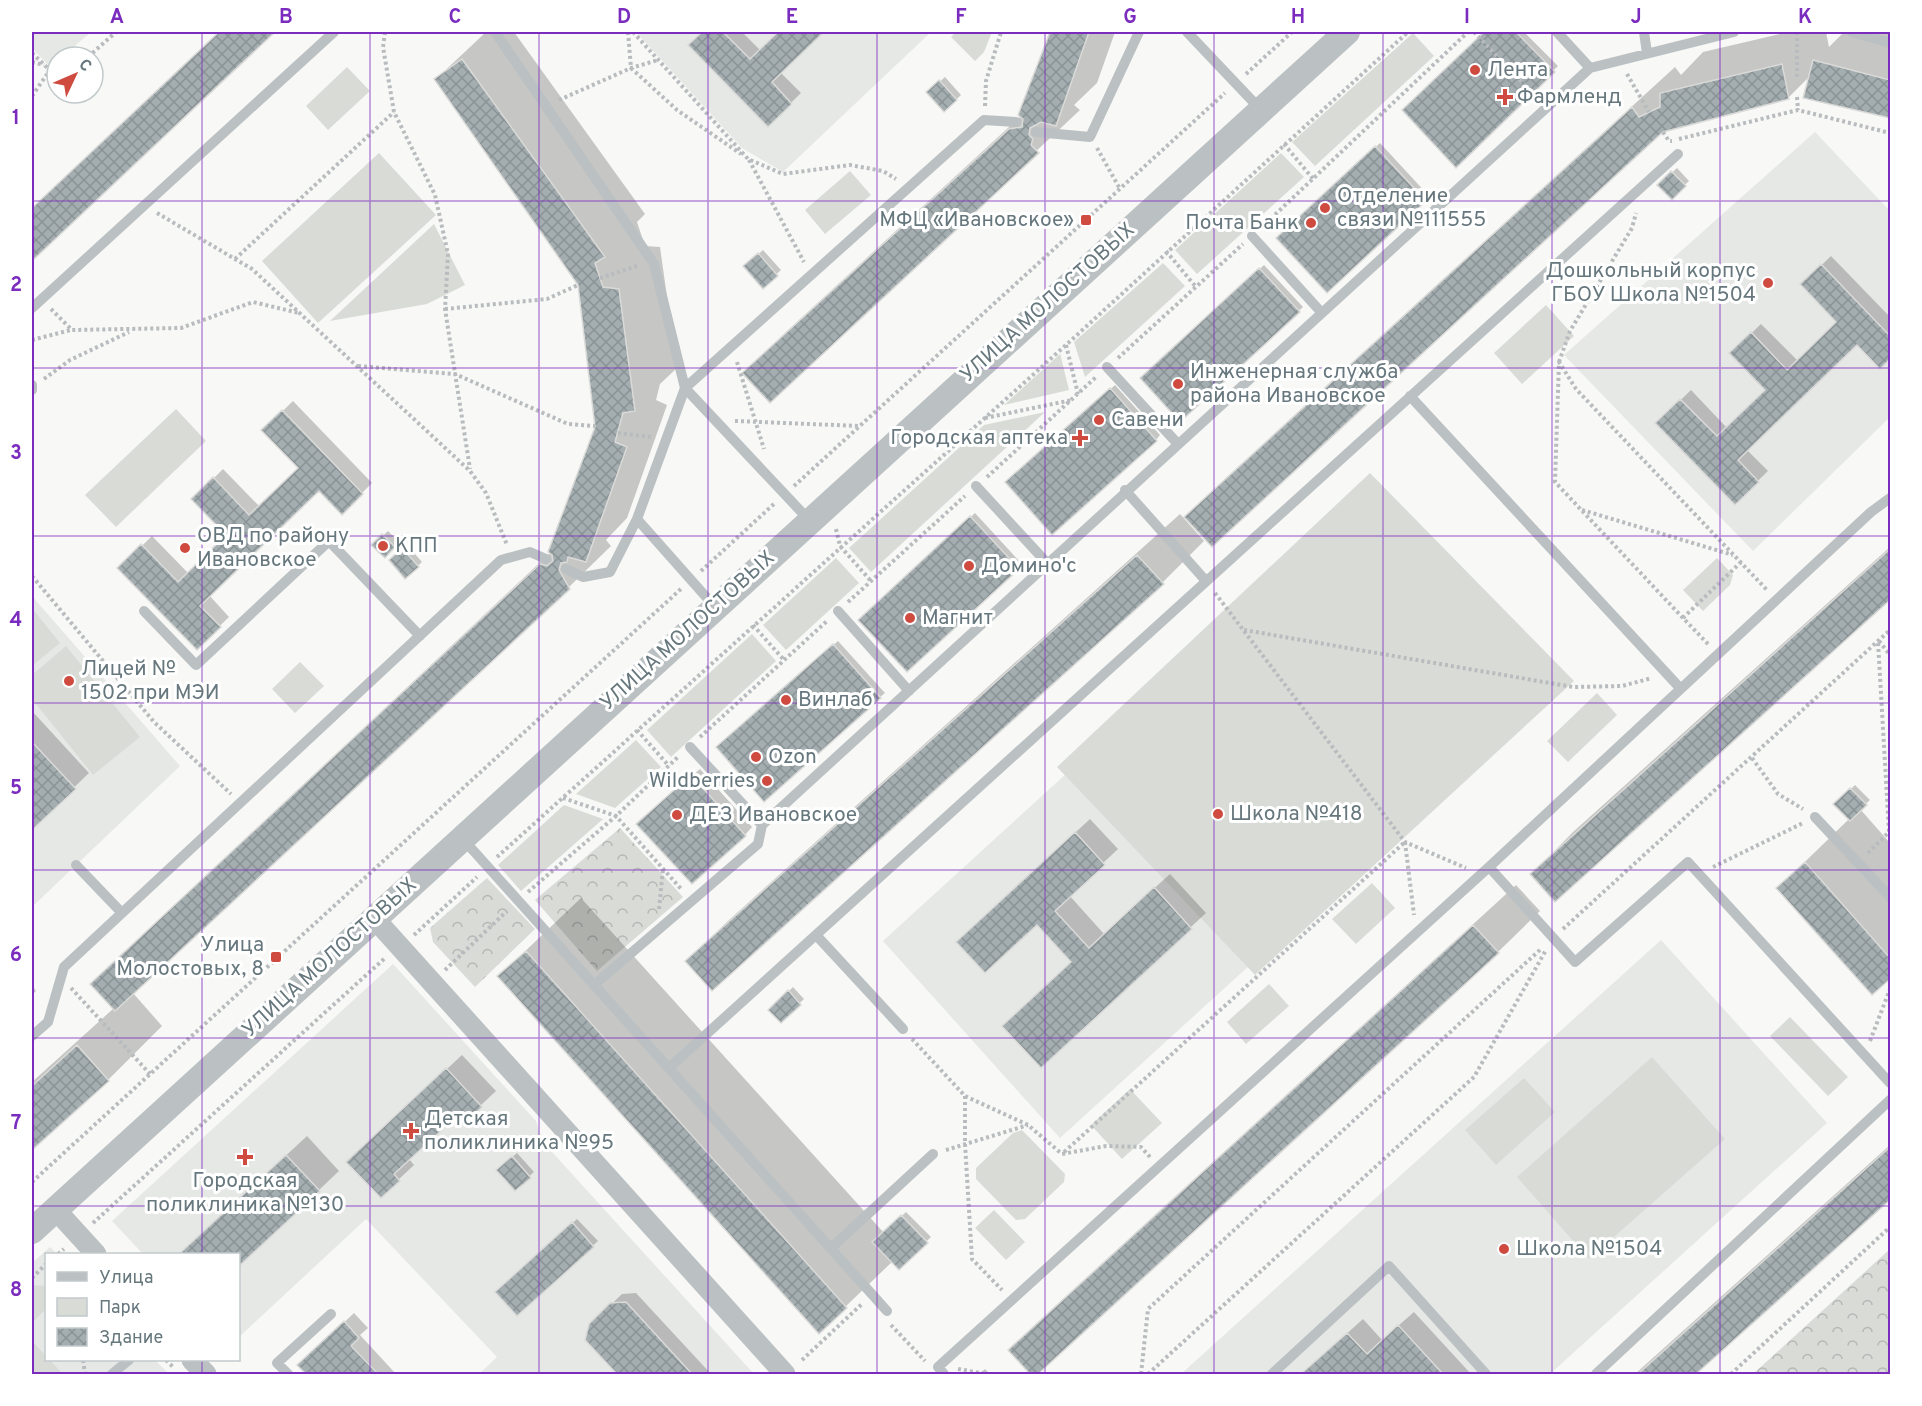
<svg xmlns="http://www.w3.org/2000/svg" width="1922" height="1406" viewBox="0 0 1922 1406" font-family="Overpass,sans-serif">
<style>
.built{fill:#e6e8e6}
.green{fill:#d9dcd6}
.forest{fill:url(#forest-crowns)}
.shadow{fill:#0003}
.building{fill:url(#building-cross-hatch);stroke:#dadad8;stroke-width:1.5}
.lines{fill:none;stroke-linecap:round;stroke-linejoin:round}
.path{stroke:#b8bcbe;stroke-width:4;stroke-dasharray:3 3;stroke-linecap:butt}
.service{stroke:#bbc1c3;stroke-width:10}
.minor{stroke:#bbc1c3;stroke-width:21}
.tertiary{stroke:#bbc1c3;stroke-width:26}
.grid{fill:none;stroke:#7b2cbf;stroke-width:1.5;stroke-opacity:0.55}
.poi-dot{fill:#cf4a3f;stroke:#fff;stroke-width:2}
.labels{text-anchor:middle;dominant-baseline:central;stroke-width:6;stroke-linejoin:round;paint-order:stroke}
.poi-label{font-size:21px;fill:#66777d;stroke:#fff;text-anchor:start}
.street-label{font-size:21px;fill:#66777d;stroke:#fff}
.neatline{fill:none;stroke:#7b2cbf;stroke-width:2}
.grid-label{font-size:20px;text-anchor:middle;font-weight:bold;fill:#7b2cbf}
</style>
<defs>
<pattern id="forest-crowns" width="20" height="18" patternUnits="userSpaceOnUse" patternTransform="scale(1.5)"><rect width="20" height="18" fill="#d9dcd6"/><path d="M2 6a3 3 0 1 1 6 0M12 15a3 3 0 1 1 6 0" fill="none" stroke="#b4b7b3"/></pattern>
<pattern id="building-cross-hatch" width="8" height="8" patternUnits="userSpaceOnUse" patternTransform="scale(1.5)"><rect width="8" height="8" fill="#a4adb0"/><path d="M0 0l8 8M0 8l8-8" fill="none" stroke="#899294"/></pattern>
</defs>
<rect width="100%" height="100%" fill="#f8f8f6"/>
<path class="built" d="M32,32H91L62,57H57V61L50,67L32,48Z
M636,32H931L783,172L742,148Z
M1815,132L1890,211V417L1753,551L1564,355Z
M1364,502L1554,688L1060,1138L883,941Z
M32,596L180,766L32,907Z
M1661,940L1827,1123L1550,1374H1181Z
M393,964L536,1121L542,1141L754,1374H479L497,1357L366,1219L239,1337L238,1254H143L112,1221Z
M50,1247L57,1254H46V1360H155L169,1374H32V1263Z"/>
<path class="green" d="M956,32H992L984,52L975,61L951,37Z
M1413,33L1434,56L1315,166L1292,142Z
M347,67L370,91L328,130L306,106Z
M379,153L436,215L318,323L262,261Z
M1281,153L1304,177L1197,274L1175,250Z
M850,171L871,195L825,234L805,210Z
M434,224L465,285L427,304L330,321Z
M1163,263L1185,286L1085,377L1074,342Z
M1546,305L1574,336L1522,384L1494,353Z
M1060,353L1069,390L1004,405L1060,354Z
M176,409L206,441L116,527L85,495Z
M1045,412L871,572L849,548L984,425Z
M1370,473L1574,681L1255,975L1057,767Z
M836,558L859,583L786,650L763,625Z
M1717,558L1733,575L1730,585L1703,611L1683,590Z
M32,608L60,643L32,666Z
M752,634L776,661L671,757L647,730Z
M66,646L140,737L93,775L32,699V675Z
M300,662L324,686L295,713L272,689Z
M1597,693L1617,715L1568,762L1547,741Z
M636,740L661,767L615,808L576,794Z
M564,805L603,819L521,891L498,865Z
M1372,883L1395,908L1356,944L1332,919Z
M1269,984L1289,1006L1246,1044L1227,1022Z
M1790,1017L1848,1077L1828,1096L1770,1036Z
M1652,1057L1725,1139L1589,1259L1517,1177Z
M1524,1078L1555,1112L1496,1165L1465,1130Z
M1130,1089L1162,1123L1122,1159L1091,1125Z
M1022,1130L1065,1174L1064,1182L1025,1219L1016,1220L976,1179V1168L1013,1133Z
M994,1210L1025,1242L1006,1260L975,1228Z
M32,1285L46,1286V1309L32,1323Z
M32,1341L63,1374H32Z"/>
<path class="forest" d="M620,828L683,897L597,971L535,900Z
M487,878L535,929L475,987L433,942L430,928Z
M1890,1249V1374H1753Z"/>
<path class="shadow" d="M219,32H273L32,259V208Z
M486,32H514L645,214L637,222L645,246L660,247L677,368L660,384L656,400L667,405L627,518L606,540L611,546L569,587L133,993L162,1026L108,1080L32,1148V1082L114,1008L92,984L551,552L597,427L580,284L436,79Z
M704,32H742L760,50L779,32H822L780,72L801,93L768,125L691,45Z
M1051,32H1115L1097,83L1074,105L1080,110L770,401L744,373L786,332L1021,116Z
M1478,32H1524L1558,66L1456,166L1482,36Z
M1788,32H1826L1829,47L1844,32H1890V116L1805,97L1810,76L1789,97L1662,130L1186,517L1228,476L1675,67L1681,75L1703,52Z
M945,77L961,95L945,110L928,92Z
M1380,143L1429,196L1327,291L1278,238Z
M1677,168L1689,181L1672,197L1659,185Z
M763,250L781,270L763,287L745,266Z
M1831,256L1890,317V357L1880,367L1857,343L1747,450L1768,471L1735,503L1657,423L1691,390L1727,428L1767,390L1731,353L1761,324L1798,361L1838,322L1802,284Z
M1264,265L1303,307L1180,419L1142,378Z
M1115,385L1160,435L1156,440L1012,478Z
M293,401L372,483L342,513L319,489L209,595L229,617L197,648L119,568L152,536L189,574L228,535L193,499L223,469L260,507L300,468L263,430Z
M975,513L1022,564L907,670L860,620Z
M1180,514L1204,541L1162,583L687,961L729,920Z
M388,531L399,542L385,556L373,545Z
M407,545L422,562L406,577L391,560Z
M1890,547V598L1555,900L1532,874L1573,832Z
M838,641L885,693L880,697L723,743Z
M32,711L89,773L32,828Z
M700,769L752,827L745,835L646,817Z
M1855,785L1870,800L1860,809L1890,843V977L1873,993L1778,888L1849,819L1835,804Z
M1090,819L1118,849L1069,895L1104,934L1170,874L1206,913L1041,1066L1073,962L1037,923L973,927Z
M1516,885L1540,911L1498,952L1035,1374H1032L1010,1350L1052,1309Z
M581,898L884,1233L906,1212L931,1237L899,1268L893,1261L819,1332L499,976Z
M32,985L36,991L32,995Z
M793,987L804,999L781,1021L770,1010Z
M462,1055L496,1091L463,1122L456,1115L409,1159L414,1165L381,1196L363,1147Z
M307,1136L339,1171L319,1190L238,1254H180Z
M1890,1145V1198L1694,1374H1635Z
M517,1153L534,1172L515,1189L498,1170Z
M577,1219L598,1241L518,1314L497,1292Z
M636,1293L711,1374H619L587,1339L590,1325L622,1294Z
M1414,1312L1471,1374H1302L1363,1319L1382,1340Z
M354,1313L368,1328L360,1335L396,1374H308L299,1365Z
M985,1369L990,1374H979Z"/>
<path class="building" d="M219,32H275L32,261V208Z
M702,32H723L750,59L778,32H824L772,82L792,104L768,127L688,45Z
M1050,32H1089L1056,126L1041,122L1030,128L1029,135L1033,139L1031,145L1039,153L770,403L742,373L1009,129L1022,127L1023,119L1018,115Z
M1484,32H1516L1555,72L1456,168L1402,110Z
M462,59L605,257L595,263L603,287L619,289L635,411L623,413L615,442L627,447L586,562L568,557L567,562L561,563L559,570L570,589L115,1011L90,984L540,564L547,566L553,561L552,555L548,552L595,427L578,285L434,79Z
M1813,60L1890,80V118L1803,98Z
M1782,64L1789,99L1663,132L1212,547L1184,517L1632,107L1639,117L1660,107V93Z
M939,80L957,100L944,112L926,92Z
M1375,146L1426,201L1327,293L1276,238Z
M1671,171L1686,186L1672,200L1657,185Z
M758,253L778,276L763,289L743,266Z
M1821,264L1890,336V359L1880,369L1857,345L1738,460L1759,482L1735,505L1655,423L1680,399L1717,436L1765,390L1729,353L1751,332L1787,370L1836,322L1800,284Z
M1259,268L1300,312L1180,422L1140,378Z
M1110,388L1157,441L1052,535L1005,482Z
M282,410L363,494L342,515L319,491L200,606L221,627L197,650L117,568L141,544L178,582L226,535L191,499L213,477L249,515L298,468L261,430Z
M970,516L1019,569L907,672L858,620Z
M382,534L395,547L385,558L371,545Z
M402,548L419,567L405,579L389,560Z
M1890,549V600L1555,902L1530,874Z
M1137,555L1164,584L712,991L685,961Z
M833,644L881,698L764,802L716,747Z
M32,742L76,789L32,830Z
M691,775L746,836L692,884L636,824Z
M1850,788L1867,805L1850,821L1833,804Z
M1075,832L1105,865L1055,911L1089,948L1154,887L1192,929L1041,1068L1002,1026L1071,962L1037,925L985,973L956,942Z
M1805,862L1890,958V979L1872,995L1776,888Z
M1473,925L1499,953L1038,1374H1030L1008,1350Z
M526,951L847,1308L819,1334L497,976Z
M788,990L801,1005L781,1023L768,1010Z
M77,1045L109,1081L32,1150V1086Z
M446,1068L482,1107L463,1125L456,1117L394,1174L400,1181L381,1198L346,1162Z
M1890,1147V1200L1696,1374H1638Z
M286,1155L320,1191L238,1267V1254H179Z
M512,1156L531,1178L515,1191L496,1170Z
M901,1215L928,1243L899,1270L872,1242Z
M572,1222L594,1247L517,1316L495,1292Z
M626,1302L692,1374H617L585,1340L589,1324L610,1303Z
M344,1321L359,1338L351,1346L378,1374H306L297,1365Z
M1398,1325L1443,1374H1301L1347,1333L1367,1354Z"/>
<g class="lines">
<path class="path" d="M385,32L383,47L394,112L435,195L448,254L445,309L470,469
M628,32L631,68L677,110L741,154
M633,32L748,159L783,174L850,165L883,171L896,179
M1474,32L1537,98
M1797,32V77
M32,53L57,77
M88,57L116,32
M32,62L44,65
M1246,74L1292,32
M1627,74L1649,112
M32,96L50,70
M1797,97L1798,110
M559,100L631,68L658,60
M985,106L986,81L1001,32
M1663,132L1669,141H1672
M1679,139L1798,110L1890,133
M1284,144L1314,180
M1097,148L1120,189
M749,160L804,262
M157,213L252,269L470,471L486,493L507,545
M1262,227L1468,32
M1166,251L1196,287
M235,259L394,112
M600,278L640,265
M51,309L72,330L181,328L253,302L299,313
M445,309L547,299L578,285
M32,340L71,330
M1066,345L1078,394
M1118,358L1243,244
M737,362L764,449
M1559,362L1570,331L1632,228L1636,213
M358,366L455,374L568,424L595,426
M44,379L70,360L129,332
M985,418L1072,400
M735,421L859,426
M618,433L651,437
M987,477L1096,377
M794,486L1225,93
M1582,510L1733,555
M836,529L840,546L871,581
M701,571L775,503
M32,576L154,722L231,794
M1215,593L1405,842L1466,868
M848,602L965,496
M1683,618L1555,482L1559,362L1576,389L1767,590
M753,625L784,660
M1244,630L1573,687L1622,686L1652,678
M1879,641L1890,655
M1708,644L1683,618L1741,562
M637,730L669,766
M700,737L827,621
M1752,758L1778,794L1803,809
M563,798L616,816L682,890
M1405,842L1414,915
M1868,853L1889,832L1878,642
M497,857L1066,345L1408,32
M1713,867L1803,823
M528,892L616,816L679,756
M659,909L663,869
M1563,929L1890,630
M414,935L477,877
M445,970L507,911
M71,988L150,1074
M912,1039L965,1096L1028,1125L1062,1154
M1870,1041L1890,989
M965,1096V1144L972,1259L1002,1290
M946,1150L1028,1125
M1150,1157L1141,1147L1106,1146L1062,1154L1405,842
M32,1182L682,588
M93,1223L385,958
M58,1254L64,1249
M32,1278L46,1264
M891,1325L925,1361
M83,1360L85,1374
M166,1360L173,1367
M802,1360L863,1303
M958,1369L986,1374
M1141,1374L1148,1309L1542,948
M1148,1374L1474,1077L1546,950
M1731,1374L1890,1227"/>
<path class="service" d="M495,32L654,264L685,388L809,520
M1187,32L1261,110
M1557,32L1590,68
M1644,32L1647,53
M1852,32L1890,43
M1036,132L1090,137L1139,32
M1252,236L1321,312
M32,308L334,32
M1107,367L1177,443
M32,385V390
M1410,396L1680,688
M976,486L1047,563
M1125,490L1206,581
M637,519L715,607
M566,569L583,577L610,572L637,519L685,388L984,120L1016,122
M144,611L196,665L329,541L420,636
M838,611L909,691
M690,747L762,825
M1815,817L1890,897
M462,838L887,1311
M76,865L122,913
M1489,867L1575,962L1688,862L1890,1083
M816,935L903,1029
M594,985L758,844L762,825L1590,68L1734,32
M32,1036L48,1022L64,967L501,560L530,552L546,559
M669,1068L1678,154
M831,1248L933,1154
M112,1374L129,1360
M288,1374L277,1363L331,1314
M944,1374L938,1367L1489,867L1871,512L1890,498
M1272,1374L1389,1266L1486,1374
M1596,1374L1890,1100"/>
<path class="minor" d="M374,918L785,1374
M55,1209L96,1254
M192,1360L206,1374"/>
<path class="tertiary" d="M32,1231L1347,32"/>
</g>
<path class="grid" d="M202,32V1254M370,32V1374M539,32V1374M708,32V1374M877,32V1374M1045,32V1374M1214,32V1374M1383,32V1374M1552,32V1374M1720,32V1374M32,201H1890M32,368H1890M32,536H1890M32,703H1890M32,870H1890M32,1038H1890M32,1206H1890M202,1360V1374"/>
<g class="poi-dot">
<circle cx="1475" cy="70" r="6"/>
<path d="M1502 88h6v6h6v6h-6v6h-6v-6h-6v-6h6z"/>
<circle cx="1325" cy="208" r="6"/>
<rect x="1080" y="214" width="12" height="12" rx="3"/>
<circle cx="1311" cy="223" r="6"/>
<circle cx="1768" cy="283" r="6"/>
<circle cx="1178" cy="384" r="6"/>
<circle cx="1099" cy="420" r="6"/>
<path d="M1077 429h6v6h6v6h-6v6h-6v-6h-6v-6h6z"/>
<circle cx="383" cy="546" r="6"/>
<circle cx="185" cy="548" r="6"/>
<circle cx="969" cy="566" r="6"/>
<circle cx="910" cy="618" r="6"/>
<circle cx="69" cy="681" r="6"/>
<circle cx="786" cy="700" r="6"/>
<circle cx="756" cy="757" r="6"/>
<circle cx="767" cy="781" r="6"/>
<circle cx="1218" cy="814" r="6"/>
<circle cx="677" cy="815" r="6"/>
<rect x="270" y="951" width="12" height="12" rx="3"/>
<path d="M408 1122h6v6h6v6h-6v6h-6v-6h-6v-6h6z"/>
<path d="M242 1148h6v6h6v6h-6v6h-6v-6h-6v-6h6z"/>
<circle cx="1504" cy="1249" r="6"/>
</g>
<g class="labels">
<g class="poi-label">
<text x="1487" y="70">Лента</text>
<text x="1517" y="97">Фармленд</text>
<text x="1337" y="196">Отделение<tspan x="1337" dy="24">связи №111555</tspan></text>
<text x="1074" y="220" text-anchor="end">МФЦ «Ивановское»</text>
<text x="1299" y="223" text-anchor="end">Почта Банк</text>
<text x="1756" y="271" text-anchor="end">Дошкольный корпус<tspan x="1756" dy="24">ГБОУ Школа №1504</tspan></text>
<text x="1190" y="372">Инженерная служба<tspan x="1190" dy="24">района Ивановское</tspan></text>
<text x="1111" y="420">Савени</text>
<text x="1068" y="438" text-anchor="end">Городская аптека</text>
<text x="197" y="536">ОВД по району<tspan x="197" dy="24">Ивановское</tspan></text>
<text x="395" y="546">КПП</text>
<text x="981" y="566">Домино'c</text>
<text x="922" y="618">Магнит</text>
<text x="81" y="669">Лицей №<tspan x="81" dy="24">1502 при МЭИ</tspan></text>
<text x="798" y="700">Винлаб</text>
<text x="768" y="757">Ozon</text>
<text x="755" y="781" text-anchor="end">Wildberries</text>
<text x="1230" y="814">Школа №418</text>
<text x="689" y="815">ДЕЗ Ивановское</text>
<text x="264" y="945" text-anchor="end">Улица<tspan x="264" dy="24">Молостовых, 8</tspan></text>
<text x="424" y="1119">Детская<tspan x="424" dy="24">поликлиника №95</tspan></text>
<text x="245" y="1181" text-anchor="middle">Городская<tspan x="245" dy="24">поликлиника №130</tspan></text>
<text x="1516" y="1249">Школа №1504</text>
</g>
<g class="street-label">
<text transform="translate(1048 303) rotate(-42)">УЛИЦА МОЛОСТОВЫХ</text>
<text transform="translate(688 631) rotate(-42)">УЛИЦА МОЛОСТОВЫХ</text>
<text transform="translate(330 958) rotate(-42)">УЛИЦА МОЛОСТОВЫХ</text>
</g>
</g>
<rect width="1922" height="1406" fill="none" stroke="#ffffff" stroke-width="66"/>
<rect x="45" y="1253" width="195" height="108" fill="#ffffff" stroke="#c2c9cb" stroke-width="1.5"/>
<rect x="57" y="1272" width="30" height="9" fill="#bbc1c3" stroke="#c2c9cb" stroke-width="1.5"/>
<text x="99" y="1283" font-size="18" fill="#66777d">Улица</text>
<rect x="57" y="1298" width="30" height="18" fill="#d9dcd6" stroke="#c2c9cb" stroke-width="1.5"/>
<text x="99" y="1313" font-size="18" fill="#66777d">Парк</text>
<rect x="57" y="1328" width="30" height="18" fill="url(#building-cross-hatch)" stroke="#c2c9cb" stroke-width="1.5"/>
<text x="99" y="1343" font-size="18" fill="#66777d">Здание</text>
<g transform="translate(75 75) rotate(46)"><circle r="28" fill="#ffffff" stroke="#c2c9cb" stroke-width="1.5"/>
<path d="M0-4.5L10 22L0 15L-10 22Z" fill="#cf4a3f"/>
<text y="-9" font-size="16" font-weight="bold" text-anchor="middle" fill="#66777d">С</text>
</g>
<rect x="33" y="33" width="1856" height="1340" class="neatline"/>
<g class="grid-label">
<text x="117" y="23">A</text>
<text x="286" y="23">B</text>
<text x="455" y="23">C</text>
<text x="624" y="23">D</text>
<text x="792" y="23">E</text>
<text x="961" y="23">F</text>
<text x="1130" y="23">G</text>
<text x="1298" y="23">H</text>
<text x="1467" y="23">I</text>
<text x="1636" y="23">J</text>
<text x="1805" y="23">K</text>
<text x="16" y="124">1</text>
<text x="16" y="291">2</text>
<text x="16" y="459">3</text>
<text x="16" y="626">4</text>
<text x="16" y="794">5</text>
<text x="16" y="961">6</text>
<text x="16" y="1129">7</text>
<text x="16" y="1296">8</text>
</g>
</svg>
